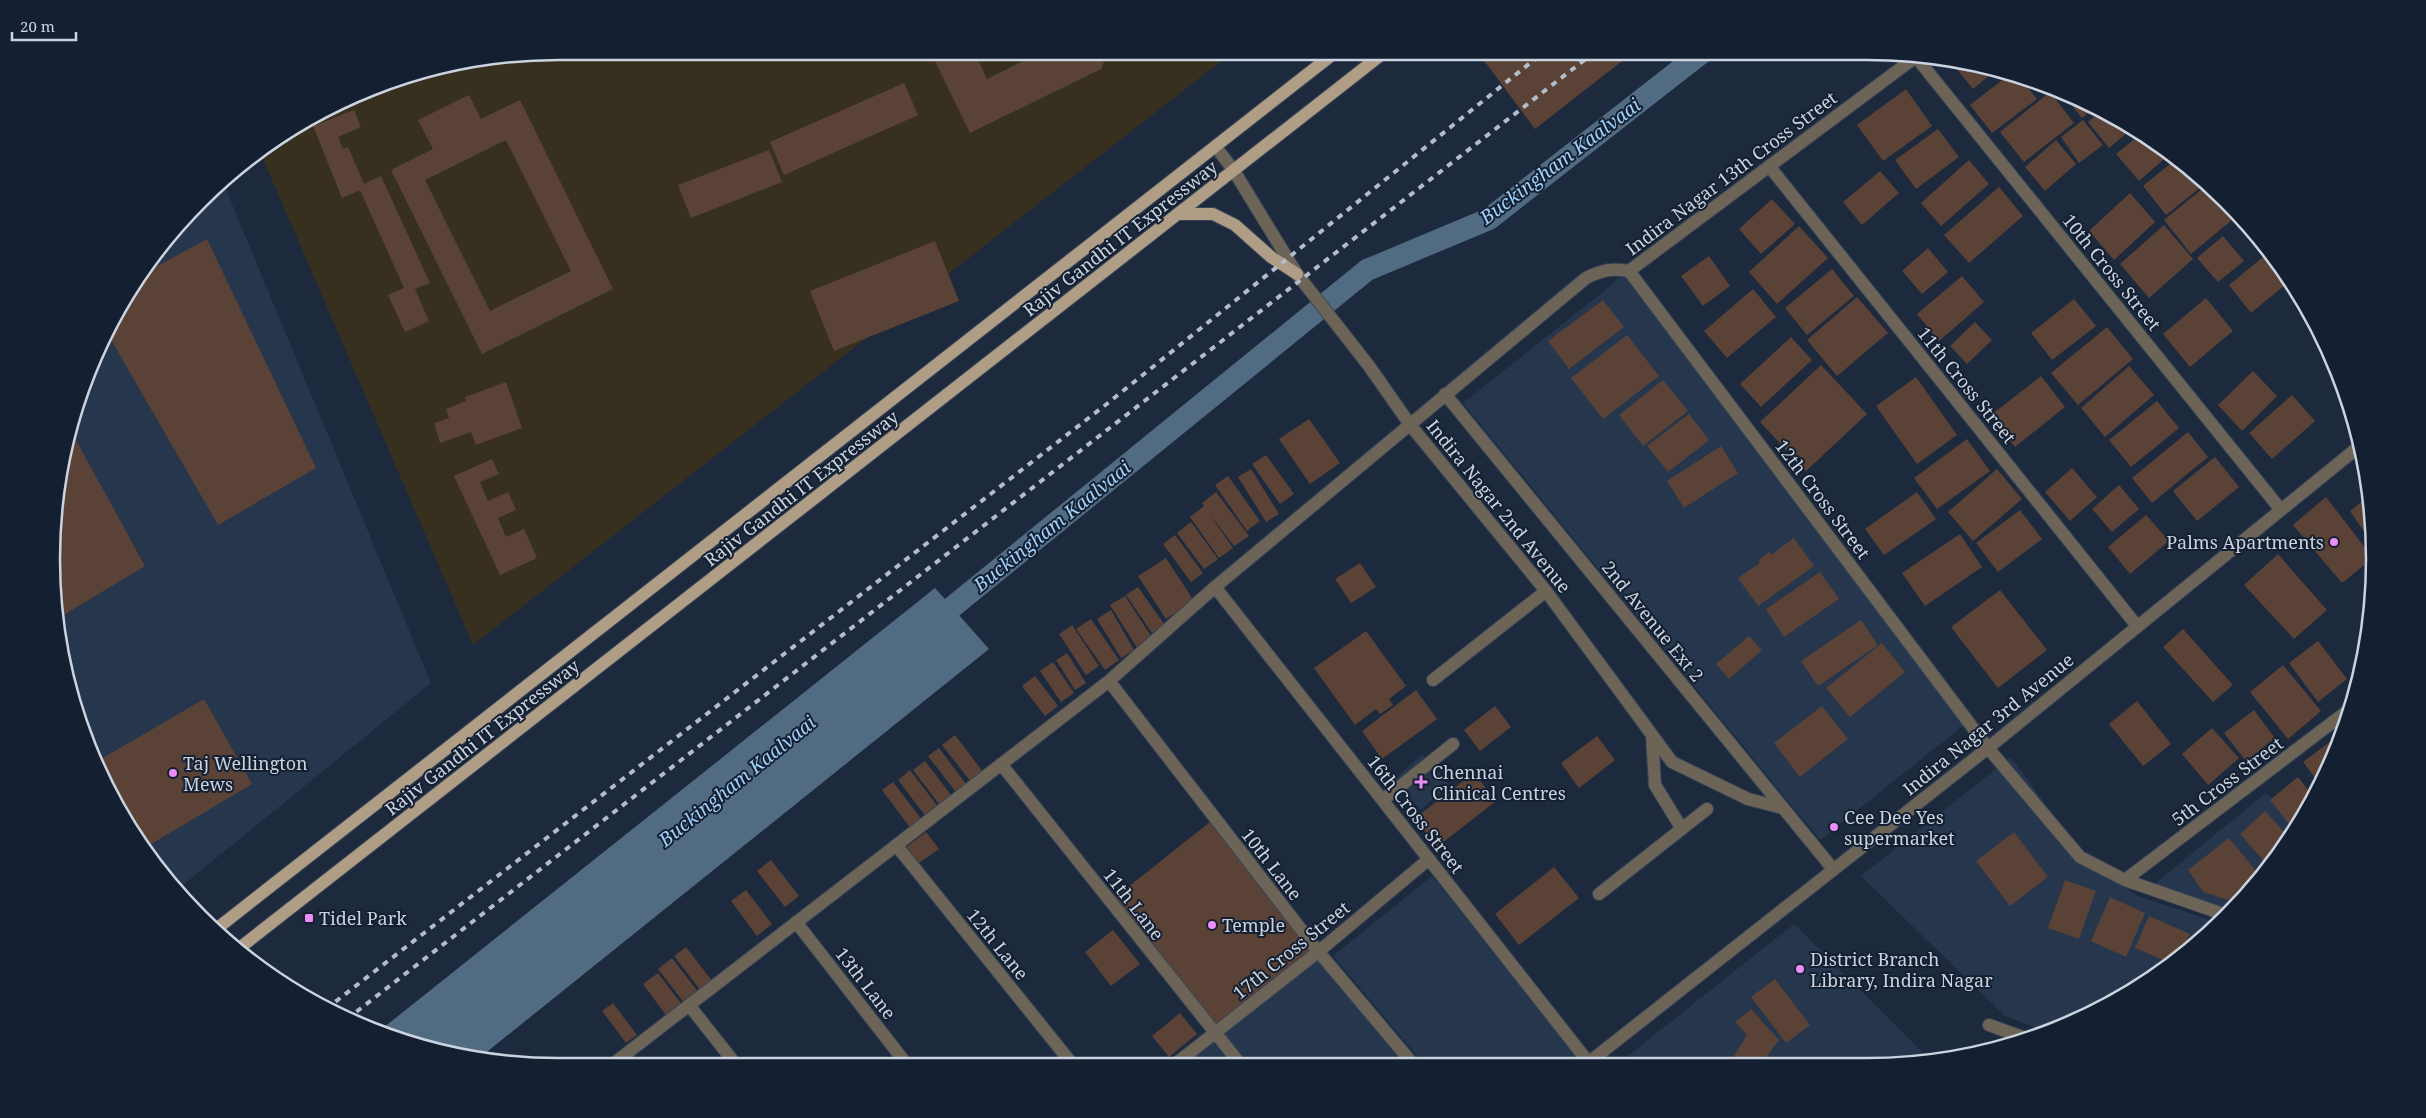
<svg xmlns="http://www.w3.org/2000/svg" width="2426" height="1118" viewBox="0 0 2426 1118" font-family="'Noto Serif',serif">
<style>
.built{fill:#26364d}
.education{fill:#38301f}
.water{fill:#516c82}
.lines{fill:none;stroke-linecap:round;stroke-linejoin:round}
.canal{stroke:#516c82;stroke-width:22}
.building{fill:#5a4236;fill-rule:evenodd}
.minor-casing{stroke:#394557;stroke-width:14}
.major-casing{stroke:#394557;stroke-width:14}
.minor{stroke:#6d6458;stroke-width:12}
.major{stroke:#b09d85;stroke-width:12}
.rail{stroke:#b3bcc9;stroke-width:4;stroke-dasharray:6 6;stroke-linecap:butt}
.poi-dot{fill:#ee8cf8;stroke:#142032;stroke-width:2}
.labels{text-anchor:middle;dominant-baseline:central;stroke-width:4;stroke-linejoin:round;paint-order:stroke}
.street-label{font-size:18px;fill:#cad3df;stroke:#142032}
.poi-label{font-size:18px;fill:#cad3df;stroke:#142032;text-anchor:start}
.water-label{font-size:19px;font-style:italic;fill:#9ecff8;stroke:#142032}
.rim{fill:none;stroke:#cad3df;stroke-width:2.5}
</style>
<rect width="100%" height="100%" fill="#1d2a3d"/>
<path class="built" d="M222,180L431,683L177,890L156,868L119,813L78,722L61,658L51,559L61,460L90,365L119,305L177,224Z
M1622,274L1969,721L1820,840L1463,403L1608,288Z
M1422,754L1449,785L1421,810L1394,780Z
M2011,757L2089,865L2138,896L2216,922L2176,962L2062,1028L2047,1032L2005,1016L1861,876Z
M2266,793L2297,820L2270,868L2222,916L2146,891Z
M1432,876L1578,1057L1569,1064H1424L1333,956Z
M1794,924L1932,1062L1619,1063Z
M1317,954L1410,1064L1244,1065L1219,1035Z
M1214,1034L1241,1065H1174Z"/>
<path class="education" d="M559,51H1234L473,645L260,152L305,119L396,78L460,61Z"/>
<path class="water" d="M935,588L989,649L478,1059L460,1057L378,1032Z"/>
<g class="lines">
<path class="canal" d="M929,626L1367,270L1489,219L1704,51"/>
</g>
<path class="building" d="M930,51H974L987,79L1043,51H1108L1101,69L970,133Z
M1477,51H1635L1535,129Z
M1961,60L1966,61L1996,70L1973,89L1954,66Z
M2010,74L2020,78L2037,99L1992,133L1970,105Z
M904,83L918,115L784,175L770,142Z
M1906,89L1932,126L1883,161L1857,125Z
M2059,89L2061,90L2094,108L2082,118Z
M2050,92L2074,123L2024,162L2000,132Z
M469,95L481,119L520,100L613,289L482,354L391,170L433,149L418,120ZM506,140L571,271L490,311L425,180Z
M354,110L361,127L338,137L343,149L348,147L364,184L381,176L430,283L415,289L429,321L405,332L388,295L404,288L360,190L342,198L313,126Z
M2101,111L2133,128L2109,148L2088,122Z
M2083,120L2103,145L2079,163L2061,137Z
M1938,129L1959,157L1916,189L1895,160Z
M2142,133L2170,154L2139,181L2116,154Z
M2056,140L2076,164L2045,191L2025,167Z
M769,150L782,182L691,218L678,185Z
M2176,159L2206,183L2166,215L2143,186Z
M1969,160L1989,184L1941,226L1921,203Z
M1880,171L1899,193L1862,225L1843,202Z
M2207,185L2226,200L2238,215L2191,254L2164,220Z
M1999,187L2023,216L1969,263L1944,235Z
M2130,193L2155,222L2114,260L2089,231Z
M1772,199L1795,224L1761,254L1739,229Z
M2164,225L2193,259L2149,298L2120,264Z
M1799,226L1828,258L1777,304L1749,272Z
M2223,236L2244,261L2218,282L2197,258Z
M207,239L316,468L218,525L106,331L119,305L141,275Z
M935,241L959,301L834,351L810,291Z
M1928,248L1948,272L1922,294L1902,271Z
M2269,252L2291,280L2251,313L2229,285Z
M1709,256L1730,286L1703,306L1681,276Z
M1832,269L1854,296L1807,335L1785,308Z
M1962,276L1984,302L1939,341L1917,314Z
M1753,289L1776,317L1727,358L1704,331Z
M1857,297L1888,333L1837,376L1807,340Z
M2206,298L2233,331L2190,367L2163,334Z
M2074,299L2096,326L2052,360L2031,333Z
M1603,300L1624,327L1569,369L1548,341Z
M1975,322L1992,340L1967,364L1950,346Z
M2107,327L2133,359L2078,405L2051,373Z
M1627,335L1659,376L1603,419L1571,378Z
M1791,337L1812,360L1761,407L1740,384Z
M1821,365L1867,414L1806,471L1760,422Z
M2129,366L2154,395L2105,437L2081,408Z
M2253,371L2277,396L2242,431L2218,405Z
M2041,376L2065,407L2015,447L1991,415Z
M1916,377L1957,435L1917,464L1876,406Z
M1663,380L1688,411L1643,446L1619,415Z
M506,382L522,428L476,445L471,432L440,443L434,423L449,418L446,409L466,401L465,397Z
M2292,395L2315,421L2272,459L2249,433Z
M2157,401L2179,428L2131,467L2109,440Z
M1689,414L1709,440L1668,472L1647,446Z
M1309,419L1340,463L1310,484L1279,439Z
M70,429L145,566L57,619L51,559L61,460Z
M2188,432L2208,457L2152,503L2132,478Z
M1967,439L1990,471L1937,509L1914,478Z
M1721,446L1738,473L1684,508L1667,481Z
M1266,455L1294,494L1280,504L1252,464Z
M2215,457L2239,487L2197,521L2173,491Z
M492,459L499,474L480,482L488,501L508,492L516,510L498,518L506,537L524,529L537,558L500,575L454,476Z
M2072,468L2097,497L2070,521L2045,492Z
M1251,469L1279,514L1266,522L1238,477Z
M1997,469L2022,499L1973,541L1948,512Z
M1228,476L1260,521L1247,531L1215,485Z
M2119,485L2139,509L2112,532L2092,509Z
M1216,492L1249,536L1234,546L1208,512L1233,548L1219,558L1190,517L1204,506L1202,503Z
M1917,492L1936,519L1884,555L1865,529Z
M2369,496L2370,508L2374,546L2350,511Z
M2326,497L2373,558L2342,583L2293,525Z
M2020,510L2042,539L1998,572L1976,543Z
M2146,515L2169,541L2130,574L2108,547Z
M1191,522L1218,559L1204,569L1177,533Z
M1960,534L1982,567L1925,606L1902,573Z
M1175,535L1203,573L1191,582L1163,544Z
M1794,538L1814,566L1758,606L1738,578L1760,563L1758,560L1769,552L1771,555Z
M2278,554L2327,610L2294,639L2244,585Z
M1166,558L1194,601L1166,619L1138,576Z
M1360,563L1376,587L1351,603L1335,579Z
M1820,572L1839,599L1784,637L1766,609Z
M1138,587L1164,624L1152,633L1126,595Z
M2000,590L2047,650L1998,688L1951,627Z
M1125,596L1153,639L1138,649L1110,605Z
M1111,610L1134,650L1121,658L1097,619Z
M1091,619L1119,660L1105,670L1076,629Z
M1861,620L1878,645L1818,686L1801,661Z
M1072,625L1099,666L1086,675L1059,634Z
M2183,629L2233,685L2213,702L2163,647Z
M1366,631L1406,686L1389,699L1393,705L1380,714L1376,709L1355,725L1314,668Z
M1749,636L1762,650L1729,679L1716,664Z
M2318,641L2347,679L2318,702L2289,663Z
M1882,643L1905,672L1850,717L1826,688Z
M1067,653L1086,683L1075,690L1056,660Z
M1053,662L1074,693L1061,702L1040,671Z
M2283,665L2321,711L2288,739L2250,692Z
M1035,676L1058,706L1045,716L1022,686Z
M1416,690L1437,719L1382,759L1362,731Z
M204,699L252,784L143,849L119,813L96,762Z
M2137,701L2171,744L2143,766L2109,724Z
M1495,706L1511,727L1480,751L1464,730Z
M1822,706L1848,739L1800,777L1774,743Z
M2254,710L2275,738L2246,761L2224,733Z
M2212,728L2239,758L2208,785L2182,754Z
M2343,732L2336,753L2319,783L2303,762Z
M955,735L983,772L971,782L942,745Z
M1597,736L1615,760L1579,788L1561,763Z
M939,748L969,788L959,796L928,756Z
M925,761L951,795L939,804L913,770Z
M910,770L939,808L927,818L898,780Z
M1474,773L1496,801L1437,847L1415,818Z
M2298,777L2312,795L2293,829L2270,800Z
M893,782L923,821L912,830L882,790Z
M2265,811L2288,836L2270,868L2240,834Z
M1210,822L1312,950L1214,1028L1113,899Z
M926,832L939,849L916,865L904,849Z
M2014,832L2048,877L2010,906L1976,861Z
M2229,838L2261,877L2235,902L2203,892L2188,870Z
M771,860L799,896L785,907L757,871Z
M1554,867L1579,898L1519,945L1495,914Z
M2065,880L2096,891L2079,939L2048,928Z
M746,890L772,924L757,936L731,901Z
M2110,897L2145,913L2126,957L2091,941Z
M2149,916L2190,934L2179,959L2172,964L2135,948Z
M1113,930L1140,964L1111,986L1085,952Z
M686,947L713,982L701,991L674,956Z
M672,958L699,993L685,1004L658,969Z
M658,973L683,1006L668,1018L643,984Z
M1775,979L1810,1025L1786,1043L1751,997Z
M613,1003L637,1035L626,1043L602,1011Z
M1751,1009L1779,1040L1762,1063H1744L1734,1056L1747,1035L1735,1022Z
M1180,1013L1197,1034L1169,1057L1152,1036Z"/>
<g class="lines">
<g class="minor-casing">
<path id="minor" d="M1916,57L2281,510
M1216,147L1234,171L1297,274L1369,366L1411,426L1546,591L1672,762L1748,799L1783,808
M1769,166L2137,626
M1629,271L1988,748L2080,857L2125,880L2223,914
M1445,394L1833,869
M1215,587L1589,1063
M1433,680L1546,591
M1109,681L1317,950L1413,1064
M1652,735L1655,785L1682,829
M1001,764L1241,1065
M1383,800L1453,744
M896,845L1073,1065
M2125,880L2350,709
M1599,894L1707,809
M796,922L908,1066
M689,1005L737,1066
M1989,1025L2025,1038
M1588,1063L1988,748L2361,445
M1174,1065L1318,952L1429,859
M609,1067L1109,681L1215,587L1586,278C1602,270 1612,268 1629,271L1917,56"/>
</g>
<g class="major-casing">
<path id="major" d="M1179,214H1213L1235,225L1271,257L1297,274
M215,930L1337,51
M237,950L1386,51"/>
</g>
<use href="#minor" class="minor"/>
<use href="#major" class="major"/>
<path class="rail" d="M326,1009L1108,403L1545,51
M347,1019L1596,51"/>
</g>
<g class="poi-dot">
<circle cx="2334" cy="542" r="5"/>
<circle cx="173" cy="773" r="5"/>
<path d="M1418.5 774.5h5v5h5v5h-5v5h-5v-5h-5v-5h5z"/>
<circle cx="1834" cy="827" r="5"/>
<rect x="304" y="913" width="10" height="10" rx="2.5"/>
<circle cx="1212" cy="925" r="5"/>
<circle cx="1800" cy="969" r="5"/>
</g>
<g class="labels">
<g class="street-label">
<text transform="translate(1731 173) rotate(-37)">Indira Nagar 13th Cross Street</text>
<text transform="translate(1120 238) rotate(-38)">Rajiv Gandhi IT Expressway</text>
<text transform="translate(2112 272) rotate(51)">10th Cross Street</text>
<text transform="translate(1967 385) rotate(51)">11th Cross Street</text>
<text transform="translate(801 488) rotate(-38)">Rajiv Gandhi IT Expressway</text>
<text transform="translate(1823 499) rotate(53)">12th Cross Street</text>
<text transform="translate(1499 506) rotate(51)">Indira Nagar 2nd Avenue</text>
<text transform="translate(1653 621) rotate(51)">2nd Avenue Ext 2</text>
<text transform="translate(1988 724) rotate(-39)">Indira Nagar 3rd Avenue</text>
<text transform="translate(482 737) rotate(-38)">Rajiv Gandhi IT Expressway</text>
<text transform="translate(2227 781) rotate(-37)">5th Cross Street</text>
<text transform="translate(1416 814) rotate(52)">16th Cross Street</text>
<text transform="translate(1272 864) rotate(52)">10th Lane</text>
<text transform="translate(1134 904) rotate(52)">11th Lane</text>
<text transform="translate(998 944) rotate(51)">12th Lane</text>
<text transform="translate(1291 950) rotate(-39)">17th Cross Street</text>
<text transform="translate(866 983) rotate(52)">13th Lane</text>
</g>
<g class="poi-label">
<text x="2324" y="542" text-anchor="end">Palms Apartments</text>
<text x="183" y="763">Taj Wellington<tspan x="183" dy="21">Mews</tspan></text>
<text x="1432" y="772">Chennai<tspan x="1432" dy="21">Clinical Centres</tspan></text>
<text x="1844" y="817">Cee Dee Yes<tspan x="1844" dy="21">supermarket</tspan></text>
<text x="319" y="918">Tidel Park</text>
<text x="1222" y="925">Temple</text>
<text x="1810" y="959">District Branch<tspan x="1810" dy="21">Library, Indira Nagar</tspan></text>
</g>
<g class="water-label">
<text transform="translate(1560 161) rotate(-37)">Buckingham Kaalvaai</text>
<text transform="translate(1052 526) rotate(-39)">Buckingham Kaalvaai</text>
<text transform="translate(737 781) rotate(-39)">Buckingham Kaalvaai</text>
</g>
</g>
<path d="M0 0H2426V1118H0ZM559 60H1867A499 499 0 0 1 2366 559V559A499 499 0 0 1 1867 1058H559A499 499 0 0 1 60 559V559A499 499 0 0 1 559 60Z" fill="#142032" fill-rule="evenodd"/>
<path class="rim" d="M559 60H1867A499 499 0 0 1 2366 559V559A499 499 0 0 1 1867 1058H559A499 499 0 0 1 60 559V559A499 499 0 0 1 559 60Z"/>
<path d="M12 32v8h64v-8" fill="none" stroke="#cad3df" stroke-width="2.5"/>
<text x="20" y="32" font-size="15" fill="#cad3df" stroke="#142032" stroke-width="4" paint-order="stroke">20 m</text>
</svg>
